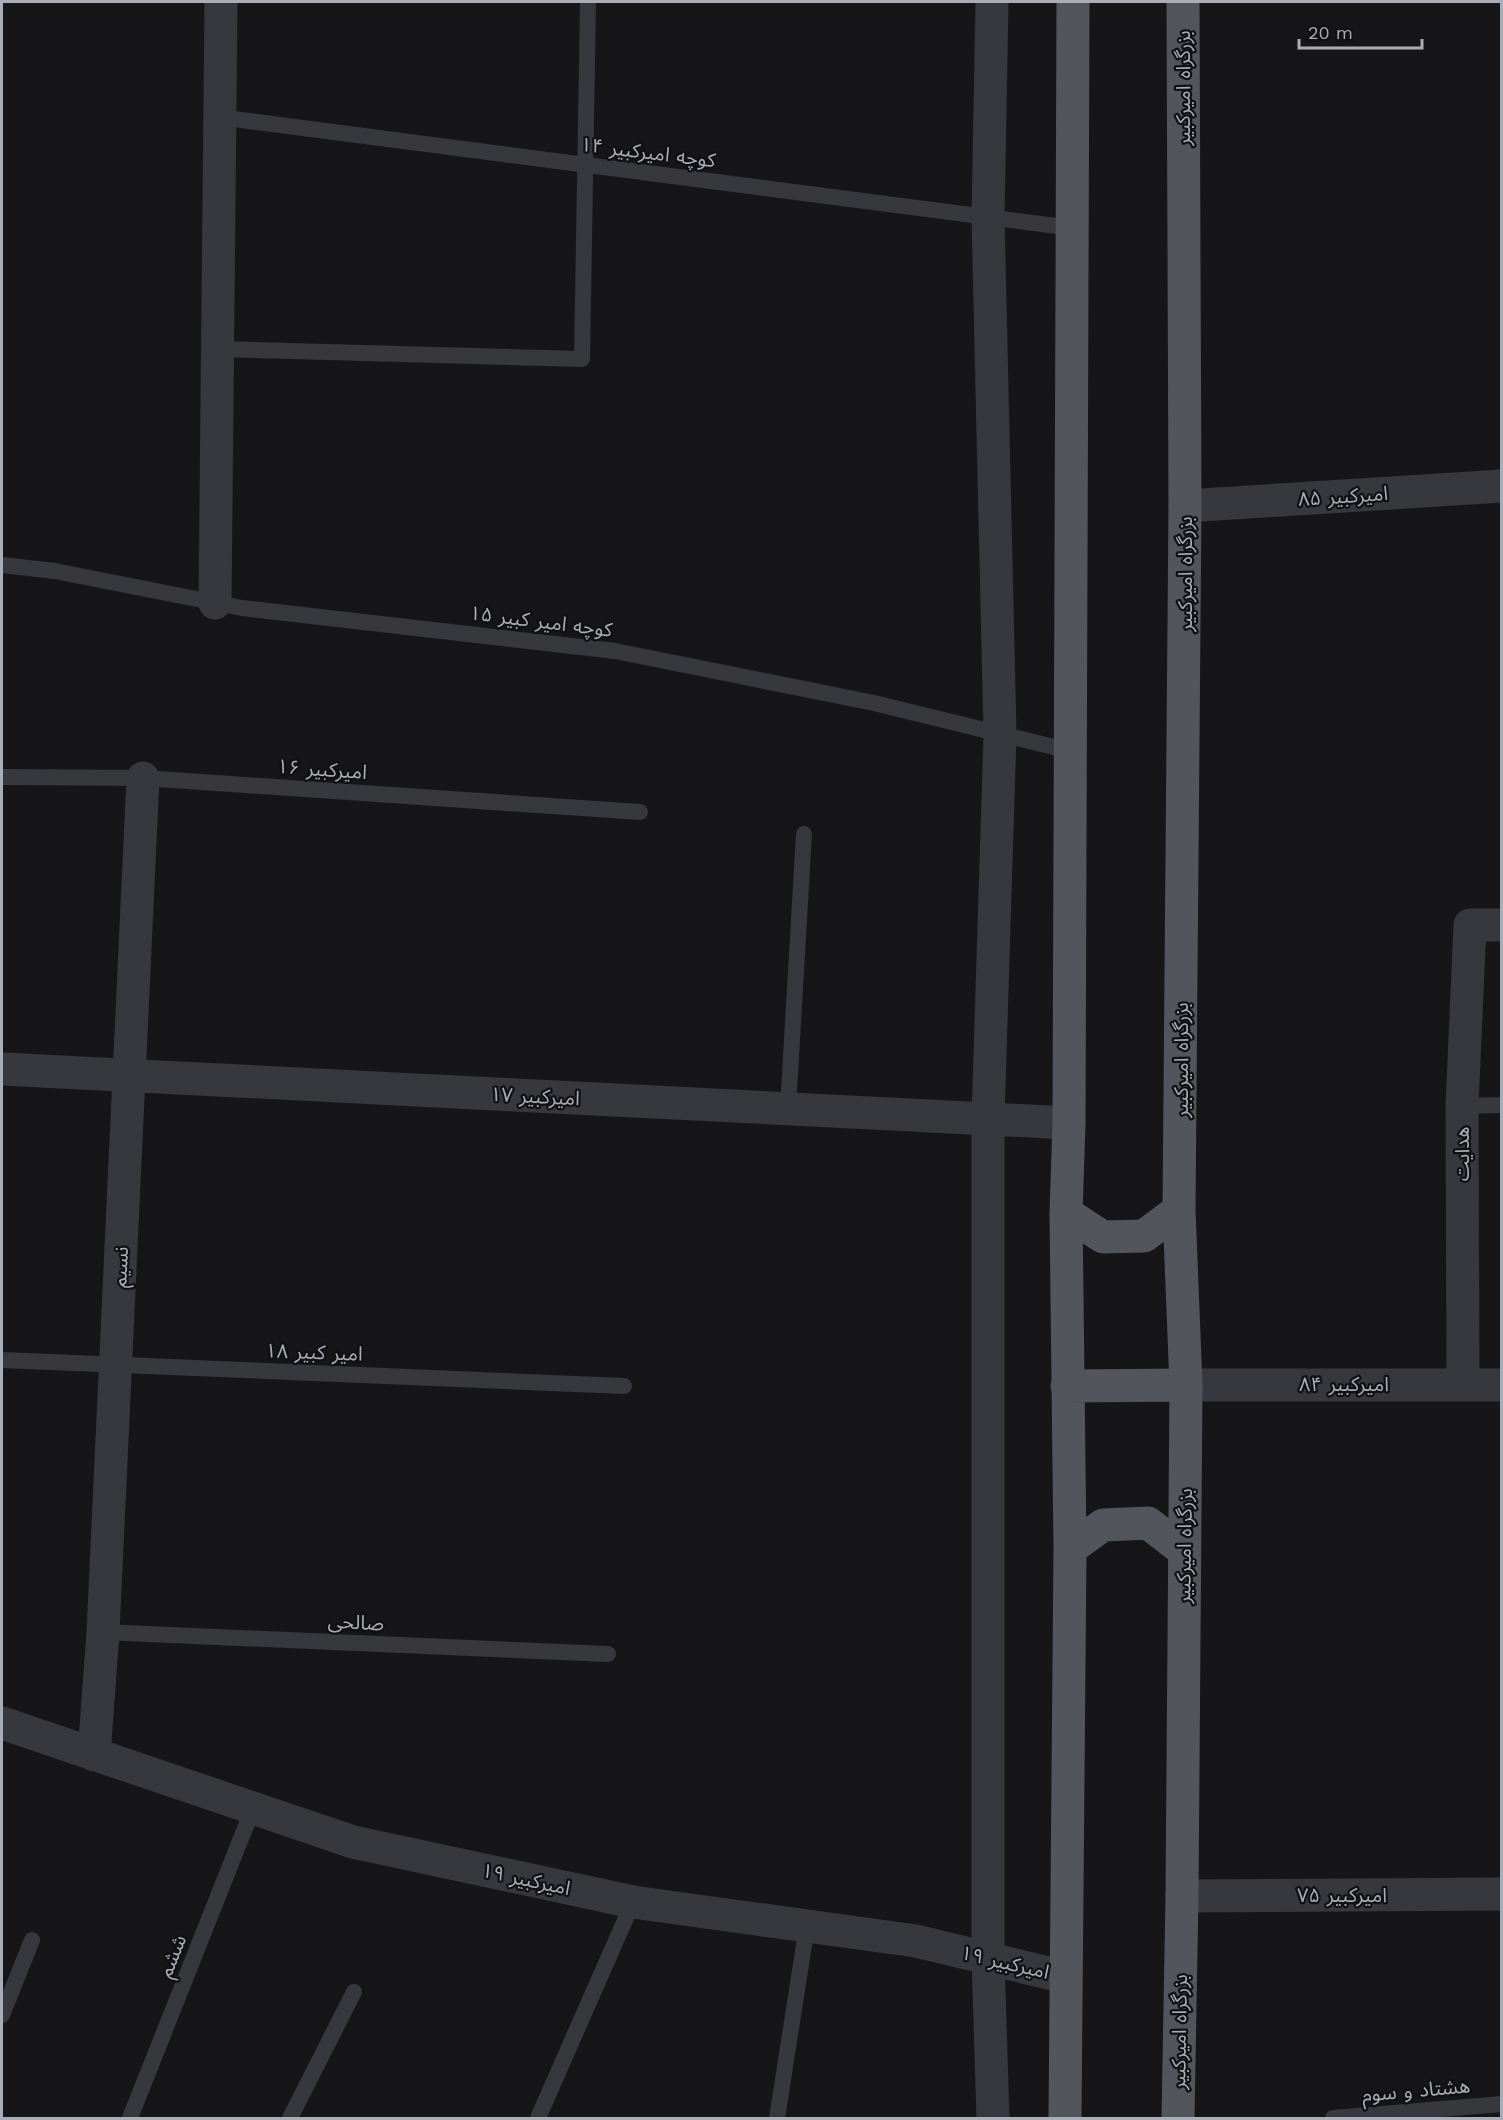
<svg xmlns="http://www.w3.org/2000/svg" width="1503" height="2120" viewBox="0 0 1503 2120" font-family="'Work Sans','Noto Sans Arabic',sans-serif">
<style>
.lines{fill:none;stroke-linecap:round;stroke-linejoin:round}
.service{stroke:#37383d;stroke-width:16}
.minor{stroke:#37383d;stroke-width:33}
.primary{stroke:#53555c;stroke-width:33}
.labels{text-anchor:middle;dominant-baseline:central;stroke-width:4.5;stroke-linejoin:round;paint-order:stroke}
.street-label{font-size:20px;fill:#a8adb8;stroke:#111113}
</style>
<rect width="100%" height="100%" fill="#161618"/>
<g class="lines">
<path class="service" d="M218,117L1072,228
M216,349L582,359L588,2
M2,565L55,571L242,608L615,651L874,703L1070,751
M2,777L143,778L640,812
M1462,1106L1502,1105
M788,1108L804,834
M2,1360L624,1386
M103,1632L608,1654
M2,2015L32,1940
M130,2118L253,1808
M290,2118L354,1992
M538,2118L633,1902
M777,2118L807,1926
M1333,2118L1502,2104"/>
<path class="minor" d="M992,2L988,217L1000,734L988,1118V1958L993,2118
M1185,506L1502,486
M215,603L221,2
M2,1069L1069,1123
M1463,1383L1462,1106L1470,925H1502
M1186,1385H1502
M2,1723L353,1842L633,1902L916,1941L1065,1977
M94,1755L103,1632L143,778
M1182,1896L1502,1894"/>
<path class="primary" d="M1066,1213L1103,1237L1144,1236L1179,1210
M1067,1386L1186,1385
M1070,1549L1103,1525L1148,1523L1183,1550
M1065,2118L1070,1549L1066,1213L1069,1123L1073,2
M1178,2118L1182,1896L1186,1385L1179,1210L1185,506L1183,2"/>
</g>
<g class="labels">
<g class="street-label">
<text transform="translate(1183 88) rotate(-90)">بزرگراه امیرکبیر</text>
<text transform="translate(648 152) rotate(7)">کوچه امیرکبیر ۱۴</text>
<text transform="translate(1343 496) rotate(-4)">امیرکبیر ۸۵</text>
<text transform="translate(1185 574) rotate(-90)">بزرگراه امیرکبیر</text>
<text transform="translate(541 621) rotate(7)">کوچه امیر کبیر ۱۵</text>
<text transform="translate(322 769) rotate(4)">امیرکبیر ۱۶</text>
<text transform="translate(1181 1060) rotate(-90)">بزرگراه امیرکبیر</text>
<text transform="translate(535 1096) rotate(3)">امیرکبیر ۱۷</text>
<text transform="translate(1462 1154) rotate(-90)">هدایت</text>
<text transform="translate(120 1267) rotate(-87)">نسیم</text>
<text transform="translate(314 1352) rotate(2)">امیر کبیر ۱۸</text>
<text x="1344" y="1384">امیرکبیر ۸۴</text>
<text transform="translate(1184 1546) rotate(-89)">بزرگراه امیرکبیر</text>
<text transform="translate(356 1622) rotate(3)">صالحی</text>
<text transform="translate(526 1879) rotate(12)">امیرکبیر ۱۹</text>
<text x="1342" y="1895">امیرکبیر ۷۵</text>
<text transform="translate(172 1956) rotate(-68)">ششم</text>
<text transform="translate(1005 1962) rotate(13)">امیرکبیر ۱۹</text>
<text transform="translate(1179 2032) rotate(-89)">بزرگراه امیرکبیر</text>
<text transform="translate(1416 2090) rotate(-5)">هشتاد و سوم</text>
</g>
</g>
<rect width="1503" height="2120" fill="none" stroke="#a8adb8" stroke-width="6"/>
<path d="M1299 39v9h123v-9" fill="none" stroke="#a8adb8" stroke-width="3"/>
<text x="1308" y="39" font-size="18" fill="#a8adb8" stroke="#111113" stroke-width="4.5" paint-order="stroke">20 m</text>
</svg>
